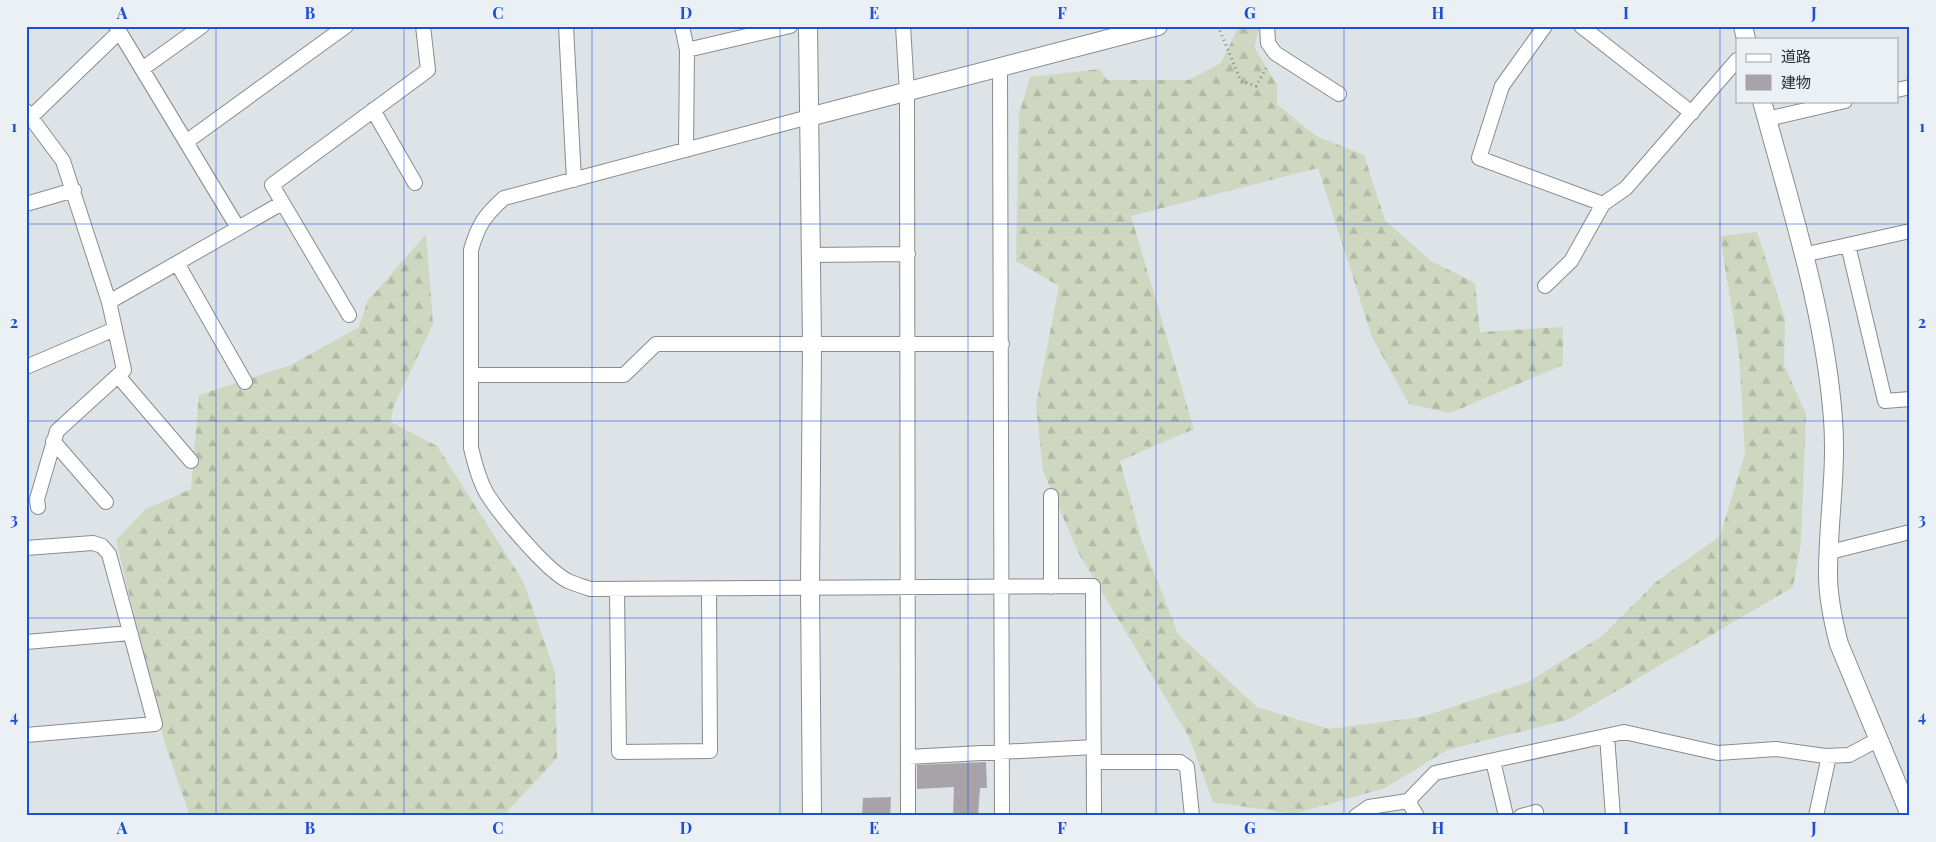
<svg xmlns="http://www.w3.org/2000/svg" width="1936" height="842" viewBox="0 0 1936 842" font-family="'Playfair Display','Noto Sans JP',serif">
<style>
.forest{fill:url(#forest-firs)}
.building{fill:#a8a3a8}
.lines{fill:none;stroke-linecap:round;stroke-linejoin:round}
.minor-casing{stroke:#878c90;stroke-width:16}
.tertiary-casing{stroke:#878c90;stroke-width:20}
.path{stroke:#818587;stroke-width:3;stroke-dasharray:1 4;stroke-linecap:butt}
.minor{stroke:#fff;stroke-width:14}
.tertiary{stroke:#fff;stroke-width:18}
.grid{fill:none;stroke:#1d4ed8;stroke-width:1;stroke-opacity:0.55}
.neatline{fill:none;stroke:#1d4ed8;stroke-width:2}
.grid-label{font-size:16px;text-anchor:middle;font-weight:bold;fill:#1d4ed8}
</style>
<defs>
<pattern id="forest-firs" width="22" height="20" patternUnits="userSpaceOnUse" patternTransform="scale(1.25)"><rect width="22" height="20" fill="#cfd7c1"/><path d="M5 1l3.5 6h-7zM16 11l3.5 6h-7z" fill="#b2b9a6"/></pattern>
</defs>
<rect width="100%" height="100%" fill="#dee3e7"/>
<path class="forest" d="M1239,26H1260L1254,47L1277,85V104L1316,136L1364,155L1385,220L1431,261L1475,283L1480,332L1563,327V365L1450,413L1409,404L1372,337L1318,168L1131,216L1194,429L1120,461L1142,542L1178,634L1257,707L1329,729L1421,717L1528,682L1602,636L1656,582L1720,536L1745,454L1739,353L1720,236L1757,232L1785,319L1784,365L1806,414L1801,543L1793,587L1567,720L1447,750L1385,788L1294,814L1213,802L1189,737L1079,554L1043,471L1036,405L1059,286L1016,261L1019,114L1030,77L1100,69L1107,80H1189L1221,63Z
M426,234L433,324L393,408L391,422L437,446L523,581L555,672L557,758L503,816H190L165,744L116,540L146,509L191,489L199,395L291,365L359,327L367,302Z"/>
<path class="building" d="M986,762L987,788H980L978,816H953L954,787L917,789V765Z
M891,797L890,816H862L863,798Z"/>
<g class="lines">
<g class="minor-casing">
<path id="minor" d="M116,26L238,228
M566,26L574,180
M682,26L687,50L686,150
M903,26L907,92L908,816
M1267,26L1268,43L1275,53L1339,94
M1545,26L1502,86L1479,158L1603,204L1626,188L1737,60
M1581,26L1692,113
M687,50L790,26
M142,69L202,26
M1000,69L1002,816
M1897,90L1910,87
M373,110L415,183
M26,111L63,161L109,302L115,329L26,367
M32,116L119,32
M809,117L504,198C485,215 478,225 471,250V448C475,464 479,480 487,494C501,516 546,570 568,581C575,584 582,586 590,589L1093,586L1094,816
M1767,119L1845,101
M186,142L346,26
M26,204L74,190
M1848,245L1885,401L1910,399
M811,255L908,254
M1803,255L1910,231
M177,263L245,382
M1545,286L1571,261L1603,204
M109,302L282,203
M349,315L272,185L428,70L423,26
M471,375H624L656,344H1002
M119,377L191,461
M53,441L106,502
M1051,496V587
M38,507L37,499L57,431L124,370L115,329
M26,548L93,543L102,546L109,554L155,724L26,735
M1830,552L1910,532
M617,590L619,752L710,751L709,589
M26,642L130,633
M1607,736L1613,816
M908,757L1094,747
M1493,761L1506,816
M1094,762H1180L1187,767L1192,816
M1408,801L1417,816
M1356,816L1369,807L1408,801L1435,773L1624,732L1718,753L1776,749L1825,756L1849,755L1879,739
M1521,816L1536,812
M1816,816L1829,756"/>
</g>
<g class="tertiary-casing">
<path id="tertiary" d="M808,26L812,344L810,588L812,816
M1743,26L1746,39
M1762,101C1790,205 1825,311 1833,419C1837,471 1828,522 1828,574C1828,598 1833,621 1839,644L1910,815
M809,117L1158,26"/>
</g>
<path class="path" d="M1218,26L1241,81L1256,86L1268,65"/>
<use href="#minor" class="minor"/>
<use href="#tertiary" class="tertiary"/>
</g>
<path class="grid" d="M216,26V816M404,26V816M592,26V816M780,26V816M968,26V816M1156,26V816M1344,26V816M1532,26V816M1720,26V816M26,224H1910M26,421H1910M26,618H1910"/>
<rect width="1936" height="842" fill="none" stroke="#ebf0f5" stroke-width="55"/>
<rect x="1736" y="38" width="162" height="65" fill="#ebf0f5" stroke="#9fa3a7"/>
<rect x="1746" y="54" width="25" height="8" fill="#ffffff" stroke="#9fa3a7"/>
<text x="1781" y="62" font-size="15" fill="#2e3031">道路</text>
<rect x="1746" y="75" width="25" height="15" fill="#a8a3a8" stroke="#9fa3a7"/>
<text x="1781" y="88" font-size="15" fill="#2e3031">建物</text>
<rect x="28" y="28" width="1880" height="786" class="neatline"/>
<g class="grid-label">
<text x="122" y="19">A</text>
<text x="310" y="19">B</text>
<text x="498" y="19">C</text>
<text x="686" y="19">D</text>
<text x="874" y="19">E</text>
<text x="1062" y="19">F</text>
<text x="1250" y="19">G</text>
<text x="1438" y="19">H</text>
<text x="1626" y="19">I</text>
<text x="1814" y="19">J</text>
<text x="14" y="132">1</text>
<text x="1922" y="132">1</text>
<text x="14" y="328">2</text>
<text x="1922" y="328">2</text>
<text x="14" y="525">3</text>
<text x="1922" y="525">3</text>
<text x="14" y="722">4</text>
<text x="1922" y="722">4</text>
<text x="122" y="834">A</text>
<text x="310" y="834">B</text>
<text x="498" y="834">C</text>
<text x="686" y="834">D</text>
<text x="874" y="834">E</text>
<text x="1062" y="834">F</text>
<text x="1250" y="834">G</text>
<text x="1438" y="834">H</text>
<text x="1626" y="834">I</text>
<text x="1814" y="834">J</text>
</g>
</svg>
